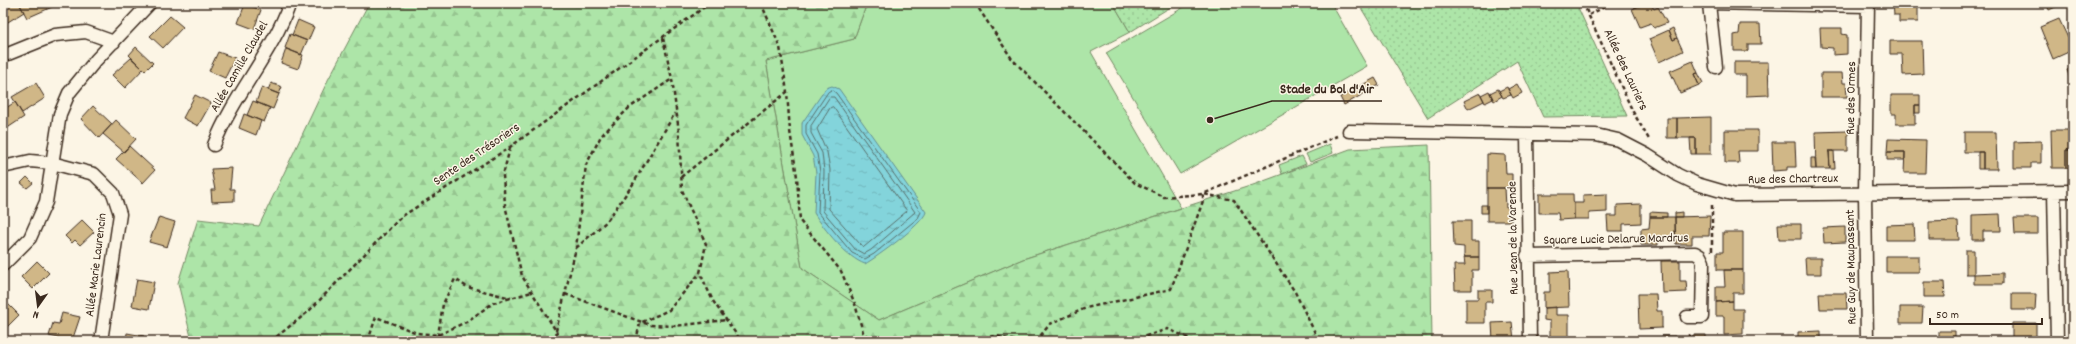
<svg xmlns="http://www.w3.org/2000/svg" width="2076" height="344" viewBox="0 0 2076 344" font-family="Dekko,sans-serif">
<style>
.grass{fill:#ade5a8;stroke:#748863}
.forest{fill:url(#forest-firs);stroke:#748863}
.park{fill:url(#park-dots);stroke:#748863}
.water{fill:url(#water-ripples);stroke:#66908f}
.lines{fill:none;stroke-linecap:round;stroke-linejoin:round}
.shore{stroke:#586e6a;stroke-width:1}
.building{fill:#d0b787;stroke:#3b2a1e}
.street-casing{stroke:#3b2a1e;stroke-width:15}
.path{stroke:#3b2a1e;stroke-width:2.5;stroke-dasharray:4 3;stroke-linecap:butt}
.street{stroke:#fcf5e5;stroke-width:12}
.labels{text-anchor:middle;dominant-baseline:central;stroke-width:3;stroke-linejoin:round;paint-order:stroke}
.street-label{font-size:13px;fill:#3b2a1e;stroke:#fcf5e5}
.leader{fill:none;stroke:#3b2a1e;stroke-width:1.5}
.callout-dot{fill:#3b2a1e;stroke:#fcf5e5;stroke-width:1.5}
.callout-label{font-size:14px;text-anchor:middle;font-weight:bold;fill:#3b2a1e;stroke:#fcf5e5;stroke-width:3;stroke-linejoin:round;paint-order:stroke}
</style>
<defs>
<pattern id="forest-firs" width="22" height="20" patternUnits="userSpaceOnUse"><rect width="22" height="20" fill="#ade5a8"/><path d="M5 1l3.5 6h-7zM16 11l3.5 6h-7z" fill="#96c590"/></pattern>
<pattern id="park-dots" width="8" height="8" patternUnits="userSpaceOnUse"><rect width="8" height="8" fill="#ade5a8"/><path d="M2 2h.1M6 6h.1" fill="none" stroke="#96c590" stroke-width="1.8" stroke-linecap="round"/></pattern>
<pattern id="water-ripples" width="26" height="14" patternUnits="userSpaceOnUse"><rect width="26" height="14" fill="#83d4db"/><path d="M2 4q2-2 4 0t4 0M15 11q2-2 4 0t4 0" fill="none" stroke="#72b6bc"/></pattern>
</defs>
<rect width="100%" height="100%" fill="#fcf5e5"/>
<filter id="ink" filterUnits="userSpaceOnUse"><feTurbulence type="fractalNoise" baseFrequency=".025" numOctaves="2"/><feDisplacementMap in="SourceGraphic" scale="8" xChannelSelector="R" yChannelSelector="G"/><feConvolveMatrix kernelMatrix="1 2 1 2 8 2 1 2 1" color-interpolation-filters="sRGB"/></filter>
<g filter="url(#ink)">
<path class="grass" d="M867,3H1113L1130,32L1091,52L1181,208L1023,259L879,320L802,268L766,61L854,39Z
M1191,3H1331L1367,66L1180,174L1106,53Z
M1330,144L1333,153L1310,162L1306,154Z
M1302,156L1306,164L1282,174L1279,165Z"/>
<path class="forest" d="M369,3H867L854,39L766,61L802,268L879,320L1023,259L1253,185L1350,149L1429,145L1432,341H192L178,283L198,219L259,226L328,80Z"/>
<path class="park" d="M1113,3H1177L1130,32Z
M1358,3H1576L1627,116L1543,117L1517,61L1428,118Z"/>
<path class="water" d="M832,86L839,89L926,212C923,224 877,257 865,264C847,258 824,229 814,213L816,173L813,156L802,135V123L826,88Z"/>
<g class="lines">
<path class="shore" d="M832,90L836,93L921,212L918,218L874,254L865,259L852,253L818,212L820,172L817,154L806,134V125L828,92Z
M830,97H834L915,212L871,250L864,254L855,249L823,211L824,171L822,153L811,133V126Z
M833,107L907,211L864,247L860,244L829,209L830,170L827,152L817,129L830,108Z"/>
</g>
<path class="building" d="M6,3H19L24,12L3,25V4Z
M19,3H50L52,7L27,18Z
M1638,3L1642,5L1634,8L1633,5Z
M1646,3H1650L1654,9L1658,7L1667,23L1654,28L1651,23L1640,27L1632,9Z
M1893,3H1918V22H1899V15H1894Z
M2046,3H2064L2049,10Z
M245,4L261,10L254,29L238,23Z
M170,16L183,27L163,48L150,36Z
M2059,19L2068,38L2073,36V50L2053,59L2040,27Z
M298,20L314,27L308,41L292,35Z
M1740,24H1760L1761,44H1748V51H1734V35L1739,34Z
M1673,28L1677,38L1673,40L1669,30Z
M1820,28H1842V34L1847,35V54L1833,55V48L1821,47Z
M1669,30L1673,40L1677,38L1683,51L1659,62L1649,39Z
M290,34L307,41L301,55L285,48Z
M1890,41H1922L1923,74L1903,75L1902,54H1890Z
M136,47L153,63L145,71L129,55Z
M286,49L303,55L298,69L281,63Z
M218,52L235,58L225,78L209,71Z
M131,58L143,69L125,88L112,75Z
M1693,61L1698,73L1694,74L1699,85L1680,93L1670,71Z
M1734,62H1768L1769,95L1746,96V75H1734Z
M2073,68V87L2067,70Z
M1698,73L1703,83L1699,85L1694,74Z
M1821,73H1842L1843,83H1846L1847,97H1821Z
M1375,78L1379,85L1344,105L1340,97Z
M36,83L45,98L22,113L12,97Z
M271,83L282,87L279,94L268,90Z
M1517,84L1522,93L1513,98L1508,89Z
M262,87L279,94L273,109L256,102Z
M1507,87L1511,95L1503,98L1499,91Z
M1498,89L1502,96L1494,101L1490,93Z
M1489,91L1493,99L1485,103L1481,95Z
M1480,93L1484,101L1468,109L1464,101Z
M195,95L211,103L198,126L183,118Z
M1891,95H1920V105H1915V124H1896V114H1891Z
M253,101L270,108L264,122L247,115Z
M15,102L24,117L3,131V110Z
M1915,105H1920V113H1915Z
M93,106L112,124L99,138L81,119Z
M244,114L261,121L256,135L239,128Z
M1711,117V154H1696V138H1677V118Z
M1667,118H1677V138H1667Z
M116,120L136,139L124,152L103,134Z
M1725,130H1758V151H1738L1739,163H1725Z
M2051,130H2073V150H2066V168H2052Z
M1848,131V151H1829L1830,169H1816L1815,132Z
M1964,132H1996L1997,169H1983V152H1964Z
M1690,138H1696V154H1691Z
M1888,139L1926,140L1925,173H1904L1905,152H1887Z
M2041,141V163H2031V168H2014V142Z
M1772,142H1795L1796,167H1787V170L1773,171Z
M129,146L155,170L143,183L116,159Z
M2066,150H2072V168H2066Z
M1829,151H1834L1835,169H1830Z
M1887,152H1905V160H1887Z
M1978,152H1983V169H1978Z
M1487,154L1505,155L1506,174H1512V188H1487Z
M1811,158H1815L1816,169H1811Z
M232,168L230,189H234V201L212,202L211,190H215L211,169Z
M27,177L33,183L27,188L21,183Z
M1487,188H1505L1506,207H1511V221H1487Z
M1539,194H1573L1574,219L1559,220L1558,213H1539Z
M1607,194V212L1589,213V219H1574V203H1583V195Z
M1641,204V223L1623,224V231H1608L1607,216H1617V205Z
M1481,205H1487V213H1481Z
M1650,212L1667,213V217H1650Z
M1682,212V217H1675V213Z
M2000,214L2001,231H1983V240H1972V215Z
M1710,216L1709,236H1692V244H1676L1675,217Z
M159,217L175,222L167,247L149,242Z
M1650,217H1675V237H1658V245H1641V229L1649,228Z
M2014,218H2038V234H2015Z
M82,220L94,232L80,245L75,240L72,243L65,236Z
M1453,221H1471V241H1479V257H1464V247L1454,246Z
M1958,221L1959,240H1929V222Z
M1778,224H1801V239H1779Z
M1914,224L1915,240H1886V225Z
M1845,227V242L1824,243L1823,228Z
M1723,232H1743V270H1717V252H1723Z
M1966,250H1974V274H1966Z
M1886,256H1919V272H1886Z
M1464,257H1479V270H1472V290H1455L1454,265H1465Z
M1805,258H1821V274H1806Z
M37,261L49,273L33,289L21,277Z
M1661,261H1680V281H1686L1687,292L1662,293Z
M1724,270H1743V293H1733V301L1716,302V287H1725Z
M1568,271L1569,307L1544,308V292H1550V272Z
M2003,273V284H1974V274Z
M137,279L154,282L149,309L132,306Z
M1924,282H1944L1945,297H1924Z
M1478,290H1492V302H1485V323H1466V299H1478Z
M1819,293H1846L1847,309H1820Z
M1638,294H1656L1657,311H1662V328L1639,329Z
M2012,294H2036L2035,310H2012Z
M1733,301V309H1743V334L1724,335V316H1716V302Z
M7,303L19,315L3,331V307Z
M1556,307V315H1569V341H1550V321L1544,320V308Z
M1900,307H1923L1922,323H1900Z
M62,313L80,317L72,341L49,336L53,323L59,324Z
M1512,322L1514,340L1520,341H1493L1492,323Z
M2012,323H2036V339L2012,341Z
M1821,331V341H1798V332Z
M1939,331H1955V337H1939Z
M127,333L144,336L143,341H126Z
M1693,335H1706V341H1692Z
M1662,336H1675V341H1662Z
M1938,337H1955V341H1938Z"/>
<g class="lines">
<g class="street-casing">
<path id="street" d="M1709,3L1868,6
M1709,4L1716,67
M8,54L55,35L86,32L114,42
M1349,131L1596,135L1618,140L1647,155L1678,175L1697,184L1735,195L2073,191
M1527,135L1530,341
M214,145C234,94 272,54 290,3
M3,167L30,161L52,163L94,174L113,193L120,214L101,341
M2054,191L2057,341
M1527,256L1695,253L1700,256L1703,262L1702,317H1687
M3,265L30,238L46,202L60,114L69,93L96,60L150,3
M1867,341L1865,193L1868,3"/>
</g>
<path class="path" d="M761,3L780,47L787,92
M975,3L1012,59L1135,183L1164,197L1203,194L1234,200L1295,292L1319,341
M1583,3L1633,112L1650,141
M1589,15L1612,3
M663,38L672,79L679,132L682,190L706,244L700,273L713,301L741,341
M510,148L503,175L505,205L522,276L556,331L559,341
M681,177L787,92L790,131L797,177L800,221L841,271L855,304L863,332L872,341
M576,248L607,221L633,184L675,113
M1712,251V202
M565,294L650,325L675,326L726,320
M556,331L576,248L586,165L601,136L629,108L672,79
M1689,334V341
M271,341L308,312L401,217L510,147L710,3
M368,341L376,317L417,333L438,335L466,322L493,303L532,292
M432,341L438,335L443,304L455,279L467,287L511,298
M636,341L640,323L669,310L700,273
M970,341L995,336L1016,341
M1036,341L1050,324L1086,308L1171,289L1203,201V194L1337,136
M1141,341L1143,337L1168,329L1195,341"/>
<use href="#street" class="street"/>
</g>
</g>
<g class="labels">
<g class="street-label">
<text transform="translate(240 67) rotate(-60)">Allée Camille Claudel</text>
<text transform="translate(1625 70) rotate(65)">Allée des Lauriers</text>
<text transform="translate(1852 98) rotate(-89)">Rue des Ormes</text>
<text transform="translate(477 155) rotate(-34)">Sente des Trésoriers</text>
<text transform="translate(1793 180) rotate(-1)">Rue des Chartreux</text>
<text transform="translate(1514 238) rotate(-91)">Rue Jean de la Varende</text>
<text transform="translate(1616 240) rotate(-1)">Square Lucie Delarue Mardrus</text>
<text transform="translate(97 265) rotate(-83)">Allée Marie Laurencin</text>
<text transform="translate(1852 267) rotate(-91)">Rue Guy de Maupassant</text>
</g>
</g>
<path class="leader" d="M1210 120L1272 101H1382"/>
<circle class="callout-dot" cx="1210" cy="120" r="4"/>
<g class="callout-label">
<text x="1327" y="93">Stade du Bol d'Air</text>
</g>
<rect width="2076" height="344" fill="none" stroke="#fcf5e5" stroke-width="16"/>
<rect x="8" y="8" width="2060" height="328" fill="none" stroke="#3b2a1e" stroke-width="1.5" filter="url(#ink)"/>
<g transform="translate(38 306) rotate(194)" stroke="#fcf5e5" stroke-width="3" paint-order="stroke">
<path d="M0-3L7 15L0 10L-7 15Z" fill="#3b2a1e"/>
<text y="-6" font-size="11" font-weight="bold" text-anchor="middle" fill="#3b2a1e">N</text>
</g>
<path d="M1930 318v6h112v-6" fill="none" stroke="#3b2a1e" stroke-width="2"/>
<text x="1936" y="318" font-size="12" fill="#3b2a1e" stroke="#fcf5e5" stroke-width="3" paint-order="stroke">50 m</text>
</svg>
